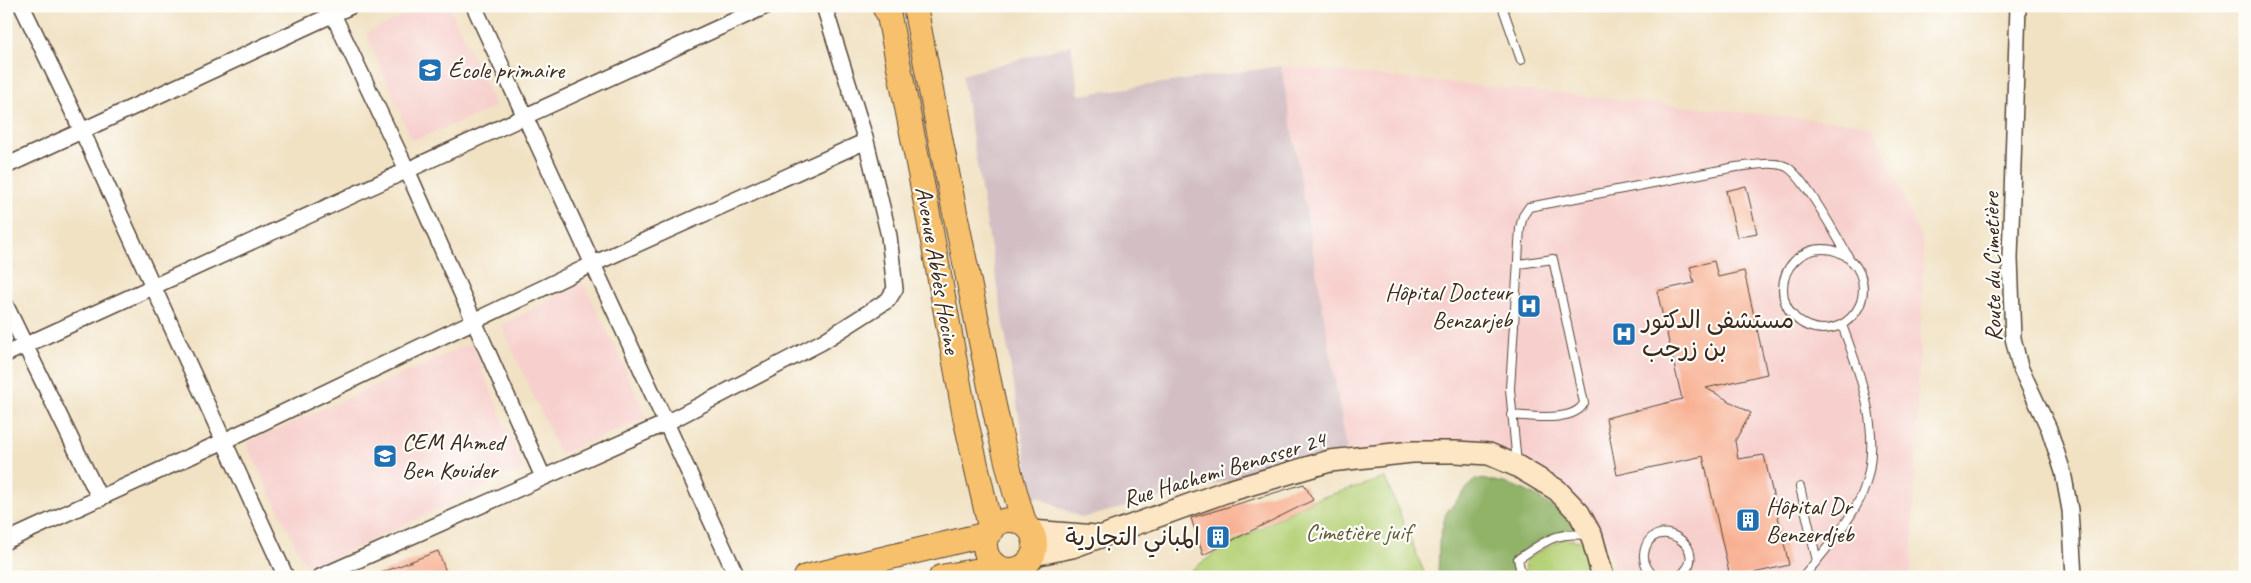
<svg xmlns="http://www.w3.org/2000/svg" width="2251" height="583" viewBox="0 0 2251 583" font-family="Caveat,'Playpen Sans Arabic',sans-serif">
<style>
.built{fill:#f7d0cd}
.industrial{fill:#d2bec3}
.green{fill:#b5d177;stroke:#787e4a}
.forest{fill:#90b368;stroke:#666e43}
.building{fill:#f8b093}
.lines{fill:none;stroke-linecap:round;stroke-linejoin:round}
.lane-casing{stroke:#564637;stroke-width:10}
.street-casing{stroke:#564637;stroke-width:18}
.secondary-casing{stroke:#564637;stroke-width:24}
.primary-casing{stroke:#564637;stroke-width:26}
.highway-casing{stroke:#564637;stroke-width:30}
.lane{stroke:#fff;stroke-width:8}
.street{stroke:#fff;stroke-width:15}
.secondary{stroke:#fce6c4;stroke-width:21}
.primary{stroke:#f7c06c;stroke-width:24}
.highway{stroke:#f7c06c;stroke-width:28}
.labels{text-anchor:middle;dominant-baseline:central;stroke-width:4.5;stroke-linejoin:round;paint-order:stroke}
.poi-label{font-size:24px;fill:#3b2a1e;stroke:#fdfcf7;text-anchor:start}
.street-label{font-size:24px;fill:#3b2a1e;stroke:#fdfcf7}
.park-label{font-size:24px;fill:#605c39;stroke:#fdfcf7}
</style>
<rect width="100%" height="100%" fill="#fdfcf7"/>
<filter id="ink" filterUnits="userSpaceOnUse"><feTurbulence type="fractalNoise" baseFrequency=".02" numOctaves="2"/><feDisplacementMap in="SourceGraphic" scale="10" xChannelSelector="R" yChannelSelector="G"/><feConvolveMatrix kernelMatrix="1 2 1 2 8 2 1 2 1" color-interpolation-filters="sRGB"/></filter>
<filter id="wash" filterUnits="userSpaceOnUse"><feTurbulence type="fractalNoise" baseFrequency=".0096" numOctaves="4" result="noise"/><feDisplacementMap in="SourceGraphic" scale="20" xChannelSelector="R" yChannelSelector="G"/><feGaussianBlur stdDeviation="1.12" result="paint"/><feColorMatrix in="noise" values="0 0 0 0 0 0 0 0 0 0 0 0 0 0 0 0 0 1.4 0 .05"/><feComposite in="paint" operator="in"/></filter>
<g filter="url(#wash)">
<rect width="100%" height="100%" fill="#f1e2c4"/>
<path class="built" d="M423,6H449L496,107L412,141L366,33Z
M1281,66L1872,125L1924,245L1911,577H1616L1612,558L1581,505L1508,458L1347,450Z
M583,283L617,351L647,418L560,454L501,325Z
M472,343L523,469L308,570L246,443Z"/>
<path class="industrial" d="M1071,45L1079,95L1281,66L1347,450L1082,518L1032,494L962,75Z"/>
<path class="green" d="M1385,478L1426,577H1182L1218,551L1313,500Z
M1562,539L1582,541L1597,577H1527L1525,560Z"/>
<path class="forest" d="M1475,479C1519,481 1547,499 1578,530C1551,532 1535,542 1513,557L1516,577H1438L1439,542L1446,513Z"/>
<g id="blocks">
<path class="building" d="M1746,186L1757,233L1737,237L1726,191Z
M1714,261L1718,277L1744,271L1767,374L1706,388L1751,413L1735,441L1738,459L1764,455L1789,565L1736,577H1730L1703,456L1617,475L1606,418L1682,399L1657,291L1694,283L1690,267Z
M1304,484L1313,500L1203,555L1191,518Z
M438,551L448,577H373V576Z"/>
</g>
</g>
<g filter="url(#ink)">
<use href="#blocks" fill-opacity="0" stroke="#564637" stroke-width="1"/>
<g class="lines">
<g class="lane-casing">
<path id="lane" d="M1502,6L1521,60
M1783 289a40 40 0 1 1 80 0a40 40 0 1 1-80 0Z
M1511,415C1531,416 1574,423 1584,403L1553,259L1519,264
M1517,464L1510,389L1520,228L1523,216L1529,207L1736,167C1751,166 1773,160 1787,167C1804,177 1839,240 1850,260
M1800,487L1817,561
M1522,577L1518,559C1544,542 1557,530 1589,536
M1655,577C1648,571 1643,564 1644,554C1650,509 1718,549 1678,577
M1803,577C1821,556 1853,518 1863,492C1884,438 1861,376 1842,325"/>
</g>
<g class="street-casing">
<path id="street" d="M22,6L82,131L286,577
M329,6L407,170L543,477
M474,6L737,577
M2018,6L2010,259L2013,338L2020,367L2049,429L2063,472L2070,510L2074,577
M6,166L351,6
M6,306L100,499
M6,354L766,6
M6,541L224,441L593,264L866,141
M320,577L666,423L822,342L888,300L895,289L889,236L866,141L824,6"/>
</g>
<g class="secondary-casing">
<path id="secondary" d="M1031,531L1096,536
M1034,555L1072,547L1225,492L1330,461L1412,452H1456L1489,454L1517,466L1557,490L1579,513L1592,537L1603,577"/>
</g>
<g class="primary-casing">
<path id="primary" d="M887,6L927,209L965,417L991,531
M915,6C935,113 956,220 978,326C991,393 1004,460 1025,525
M985 545a25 25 0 1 1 50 0a25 25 0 1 1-50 0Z
M806,577L988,534
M941,577L997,567"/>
</g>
<g class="highway-casing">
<path id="highway" d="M887,6V8"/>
</g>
<use href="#lane" class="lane"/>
<use href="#street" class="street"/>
<use href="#secondary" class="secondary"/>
<use href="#primary" class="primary"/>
<use href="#highway" class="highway"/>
</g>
</g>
<defs>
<g id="school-square" transform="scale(1.25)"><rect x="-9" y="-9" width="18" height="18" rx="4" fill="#1f6fb2" stroke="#fdfcf7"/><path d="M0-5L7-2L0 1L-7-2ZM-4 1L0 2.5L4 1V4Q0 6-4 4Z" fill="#fff"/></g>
<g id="hospital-square" transform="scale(1.25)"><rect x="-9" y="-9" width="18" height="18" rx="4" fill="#1f6fb2" stroke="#fdfcf7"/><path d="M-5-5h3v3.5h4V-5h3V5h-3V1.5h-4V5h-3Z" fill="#fff"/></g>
<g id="building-square" transform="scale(1.25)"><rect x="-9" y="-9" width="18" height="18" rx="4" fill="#1f6fb2" stroke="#fdfcf7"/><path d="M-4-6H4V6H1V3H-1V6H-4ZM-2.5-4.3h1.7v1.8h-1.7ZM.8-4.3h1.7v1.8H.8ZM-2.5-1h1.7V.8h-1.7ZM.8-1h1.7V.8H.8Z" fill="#fff"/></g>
</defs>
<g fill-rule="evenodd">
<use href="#school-square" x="430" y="70"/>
<use href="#hospital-square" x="1529" y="306"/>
<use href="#hospital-square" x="1624" y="334"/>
<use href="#school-square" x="385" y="456"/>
<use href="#building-square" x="1748" y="520"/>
<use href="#building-square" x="1218" y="537"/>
</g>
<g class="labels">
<g class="poi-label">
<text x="448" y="70">École primaire</text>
<text x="1512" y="292" text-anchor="end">Hôpital Docteur<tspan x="1512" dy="28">Benzarjeb</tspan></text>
<text x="1642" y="320">مستشفى الدكتور<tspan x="1642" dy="28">بن زرجب</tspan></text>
<text x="402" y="442">CEM Ahmed<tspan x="402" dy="28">Ben Kouider</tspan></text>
<text x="1766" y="506">Hôpital Dr<tspan x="1766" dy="28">Benzerdjeb</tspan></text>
<text x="1200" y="537" text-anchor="end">المباني التجارية</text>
</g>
<g class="street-label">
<text transform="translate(1992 267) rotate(-91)">Route du Cimetière</text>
<text transform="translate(938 270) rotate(80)">Avenue Abbès Hocine</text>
<text transform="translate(1224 469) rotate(-17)">Rue Hachemi Benasser 24</text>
</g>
<g class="park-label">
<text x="1358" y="532">Cimetière juif</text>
</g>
</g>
<rect width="2251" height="583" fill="none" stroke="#fdfcf7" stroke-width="25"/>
</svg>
